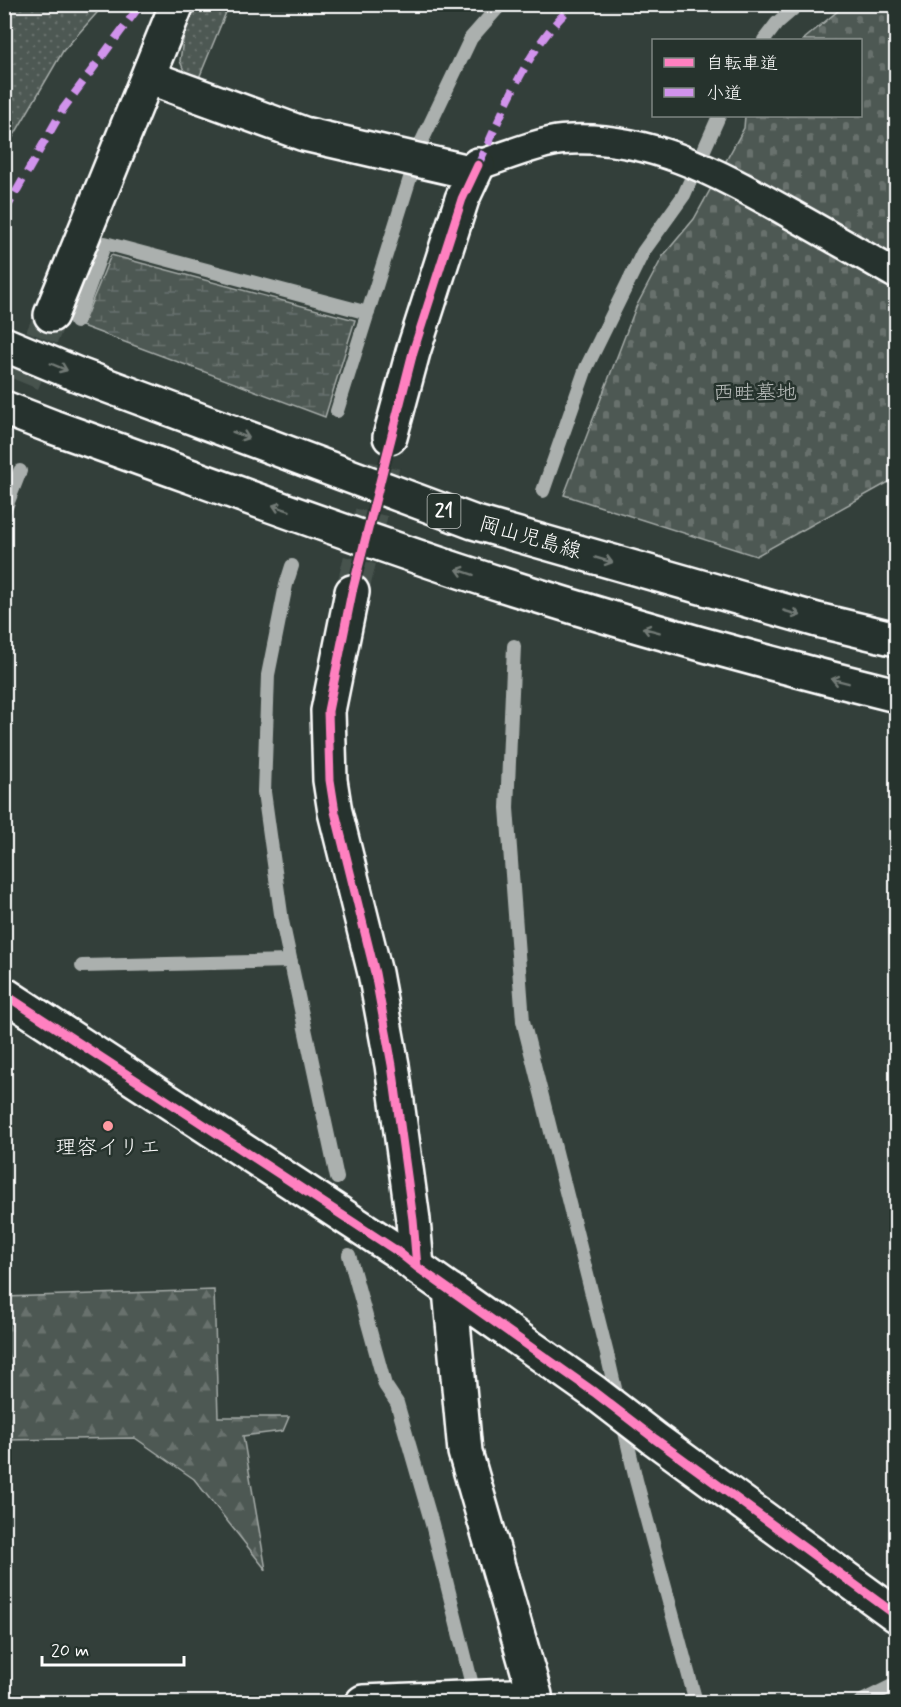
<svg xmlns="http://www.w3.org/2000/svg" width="901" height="1707" viewBox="0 0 901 1707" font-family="Mynerve,'Klee One',sans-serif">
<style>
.grass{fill:url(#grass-dots);stroke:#a6aca9;stroke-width:1.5}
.forest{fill:url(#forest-firs);stroke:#a6aca9;stroke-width:1.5}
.wetland{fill:url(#wetland-marsh);stroke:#a6aca9;stroke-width:1.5}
.cemetery{fill:url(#cemetery-stones);stroke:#a6aca9;stroke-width:1.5}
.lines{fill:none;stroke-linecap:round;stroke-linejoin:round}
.stream{stroke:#abb0ae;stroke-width:14}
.minor-tunnel{stroke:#47524e;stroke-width:33;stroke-dasharray:33 16;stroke-linecap:butt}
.service-casing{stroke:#fff;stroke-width:33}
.minor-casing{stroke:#fff;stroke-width:38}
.tertiary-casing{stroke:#fff;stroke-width:38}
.primary-casing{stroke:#fff;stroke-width:38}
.service{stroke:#26332d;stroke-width:28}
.minor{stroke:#26332d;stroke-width:33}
.tertiary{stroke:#26332d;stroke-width:33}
.primary{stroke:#26332d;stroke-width:33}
.quiet{stroke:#d193ec;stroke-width:8;stroke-dasharray:15 8;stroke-linecap:butt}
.cycleway-casing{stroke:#26332d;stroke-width:13}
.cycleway{stroke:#ff80c0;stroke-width:9}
.oneway{stroke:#727a76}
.poi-dot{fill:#ff9aa2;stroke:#26332d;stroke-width:2}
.labels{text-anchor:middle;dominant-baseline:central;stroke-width:5;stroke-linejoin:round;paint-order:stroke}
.shield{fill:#26332d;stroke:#bec2c0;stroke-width:1.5}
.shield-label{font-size:20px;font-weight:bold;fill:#fff}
.park-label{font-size:21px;fill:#b8bcba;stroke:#26332d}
.street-label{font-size:21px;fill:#fff;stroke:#26332d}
.poi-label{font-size:21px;fill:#fff;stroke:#26332d}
</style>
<defs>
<pattern id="grass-dots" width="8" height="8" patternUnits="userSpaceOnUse" patternTransform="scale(1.5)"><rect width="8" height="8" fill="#4d5853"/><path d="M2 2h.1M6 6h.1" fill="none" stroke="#68716d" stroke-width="1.8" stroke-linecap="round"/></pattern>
<pattern id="forest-firs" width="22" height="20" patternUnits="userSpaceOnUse" patternTransform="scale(1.5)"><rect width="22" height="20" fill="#4d5853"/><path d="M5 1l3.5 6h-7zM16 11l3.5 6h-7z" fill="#68716d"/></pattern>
<pattern id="wetland-marsh" width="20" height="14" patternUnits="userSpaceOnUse" patternTransform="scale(1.5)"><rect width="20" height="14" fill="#4d5853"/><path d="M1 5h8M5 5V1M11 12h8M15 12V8" fill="none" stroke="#68716d"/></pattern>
<pattern id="cemetery-stones" width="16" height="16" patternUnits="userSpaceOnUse" patternTransform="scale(1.5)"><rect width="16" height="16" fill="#4d5853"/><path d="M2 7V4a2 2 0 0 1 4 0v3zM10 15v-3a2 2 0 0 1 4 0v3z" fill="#68716d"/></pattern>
</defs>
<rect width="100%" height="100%" fill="#333f3a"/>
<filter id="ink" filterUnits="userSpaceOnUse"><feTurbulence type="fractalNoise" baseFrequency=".0167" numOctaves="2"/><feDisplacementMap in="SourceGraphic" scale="12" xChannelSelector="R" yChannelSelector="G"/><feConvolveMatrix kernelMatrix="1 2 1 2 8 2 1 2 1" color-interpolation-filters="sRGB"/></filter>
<g filter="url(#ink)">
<path class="grass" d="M5,4L104,5L63,51L5,151Z
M192,5H229L199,78L185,73L180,61L184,33Z"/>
<path class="forest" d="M214,1290L218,1417H289L283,1431L243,1436L266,1570L194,1479L135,1438L5,1440V1297Z"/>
<path class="wetland" d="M111,255L355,320L325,417L82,326Z"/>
<path class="cemetery" d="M845,5H896V478L756,556L564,495L636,307L663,256L694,219L744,128L745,116H860V40H803Z"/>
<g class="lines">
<path class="stream" d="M764,40L777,23L799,4
M76,322L105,243L368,313
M337,411L421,143L471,38L501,4
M543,491L586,368L643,252L684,195L719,116
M4,512L20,471
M292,566L286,585L268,675L264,792L282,921L337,1178
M514,646L507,808L523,1021L608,1358L636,1480L696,1702
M82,966L291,961
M349,1255L385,1385L397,1403L432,1524L475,1697
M860,1702L896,1684"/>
<path class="minor-tunnel" d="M4,428L51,315
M352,592L390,437"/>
<g class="service-casing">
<path id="service" d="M478,165C501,158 539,142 562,140C646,133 718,173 789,213C825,233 861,254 896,274"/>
</g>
<g class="minor-casing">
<path id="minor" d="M148,77L304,134L474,173
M51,315L177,4
M390,437L413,352L462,199L478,165
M352,592L328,711L330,780L335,812L375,973L392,1065L413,1220L417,1267"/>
</g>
<g class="tertiary-casing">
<path id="tertiary" d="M4,994L397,1251L417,1267L594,1392L655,1439L896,1615
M363,1702L535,1695L465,1452L450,1290"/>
</g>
<g class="primary-casing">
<path id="primary" d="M4,344L76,374L473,522L817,620L896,639
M4,408L53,427C189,475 324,526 460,571C604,618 749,659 896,695"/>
</g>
<use href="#service" class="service"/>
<use href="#minor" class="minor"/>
<use href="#tertiary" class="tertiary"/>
<use href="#primary" class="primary"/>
<path class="quiet" d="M478,165C505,109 527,45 575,4
M4,213L63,109L141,4"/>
<g class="cycleway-casing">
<path id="cycleway" d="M4,994L397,1251L417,1267L594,1392L655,1439L896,1615
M417,1267L413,1220L392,1065L375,973L335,812L330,780L328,711L352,592L413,352L462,199L478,165"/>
</g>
<use href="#cycleway" class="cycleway"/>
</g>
<defs><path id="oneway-shaft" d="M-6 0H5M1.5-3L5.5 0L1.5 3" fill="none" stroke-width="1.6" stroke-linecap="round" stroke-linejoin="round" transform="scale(1.5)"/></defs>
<g class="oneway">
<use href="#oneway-shaft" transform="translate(59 367) rotate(23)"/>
<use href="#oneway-shaft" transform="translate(241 435) rotate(20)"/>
<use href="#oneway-shaft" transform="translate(281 508) rotate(-161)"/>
<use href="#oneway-shaft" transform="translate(604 560) rotate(16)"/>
<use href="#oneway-shaft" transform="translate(465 572) rotate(-162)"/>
<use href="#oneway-shaft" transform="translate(792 613) rotate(16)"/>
<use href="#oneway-shaft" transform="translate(651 630) rotate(-165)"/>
<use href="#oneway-shaft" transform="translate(840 681) rotate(-166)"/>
</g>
</g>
<circle class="poi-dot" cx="108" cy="1126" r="6"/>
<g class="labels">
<rect class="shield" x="427.5" y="494" width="33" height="34" rx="4.5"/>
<g class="shield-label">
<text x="444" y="511">21</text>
</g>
<g class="park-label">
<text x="755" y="393">西畦墓地</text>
</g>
<g class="street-label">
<text transform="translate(530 538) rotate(16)">岡山児島線</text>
</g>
<g class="poi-label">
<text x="108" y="1148">理容イリエ</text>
</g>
</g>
<rect width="901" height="1707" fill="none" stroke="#26332d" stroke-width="24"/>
<rect x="12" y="12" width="877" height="1683" fill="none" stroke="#fff" stroke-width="2" filter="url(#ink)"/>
<rect x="652" y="39" width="210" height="78" fill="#26332d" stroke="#7d8581" stroke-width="1.5"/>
<rect x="664" y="58" width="30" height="9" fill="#ff80c0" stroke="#7d8581" stroke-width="1.5"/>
<text x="706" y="69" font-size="18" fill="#ffffff">自転車道</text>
<rect x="664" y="88" width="30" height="9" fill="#d193ec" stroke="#7d8581" stroke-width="1.5"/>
<text x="706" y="99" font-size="18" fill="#ffffff">小道</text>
<path d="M42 1656v9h142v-9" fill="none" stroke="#ffffff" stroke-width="3"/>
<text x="51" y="1656" font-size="18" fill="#ffffff" stroke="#26332d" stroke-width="4.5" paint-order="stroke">20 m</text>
</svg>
